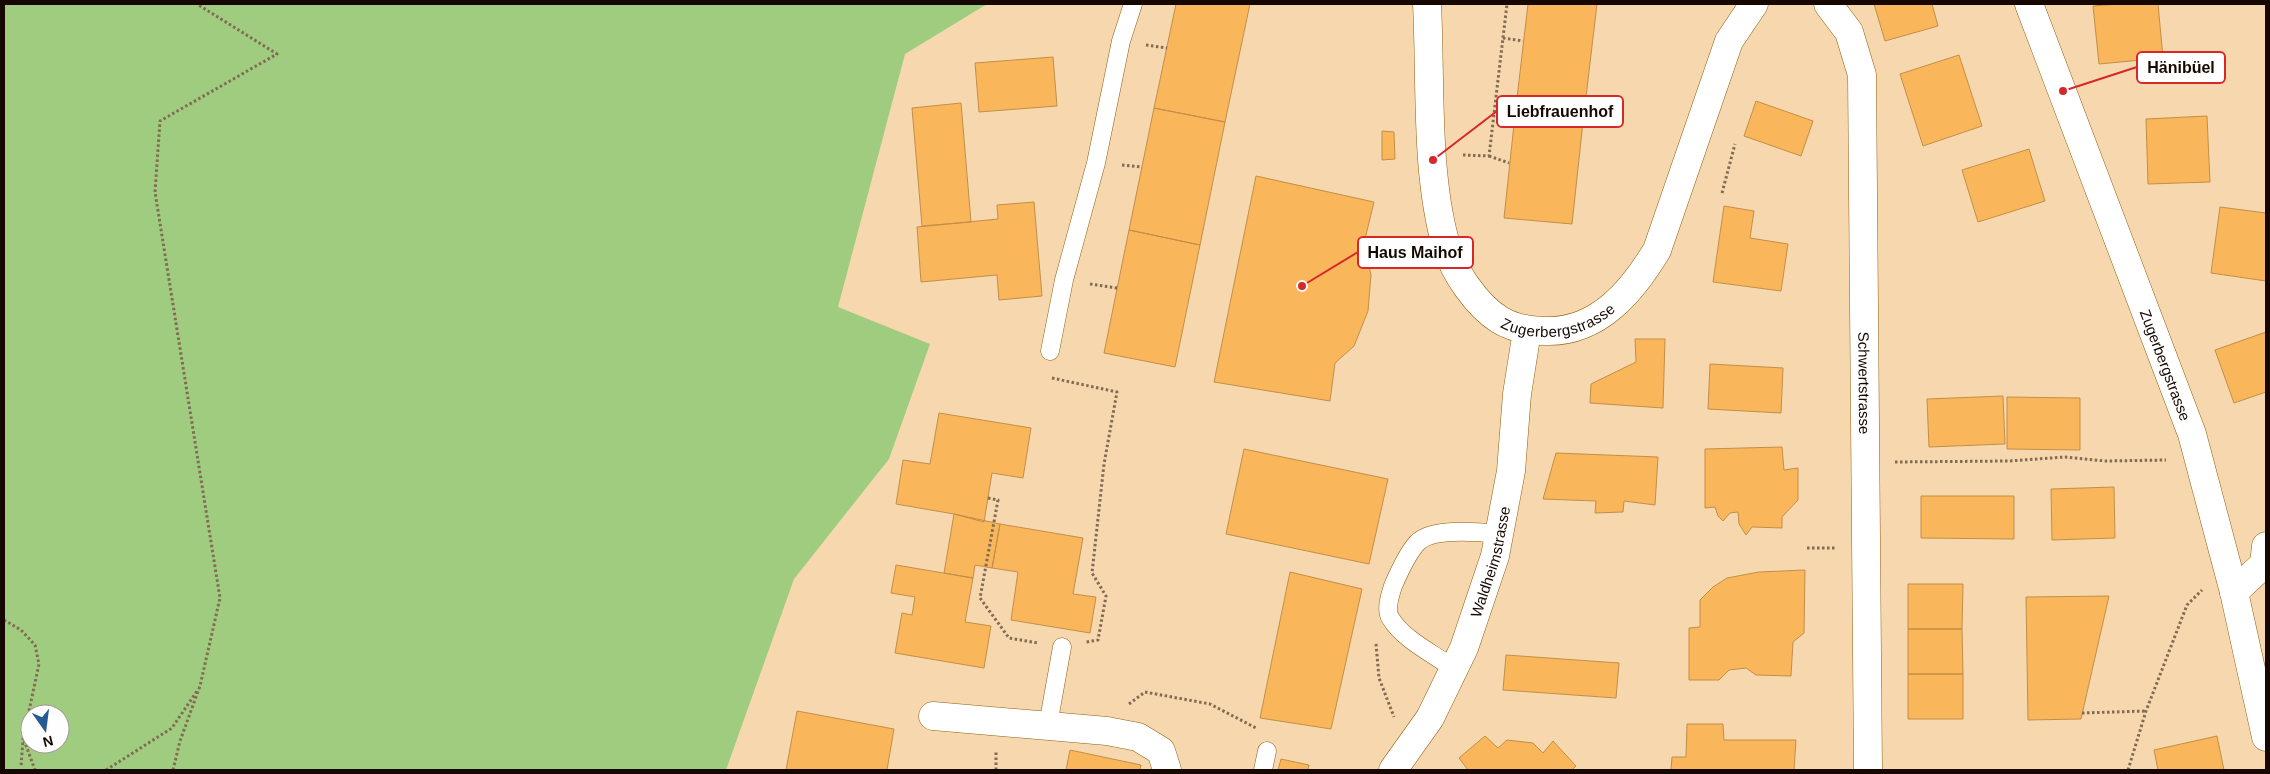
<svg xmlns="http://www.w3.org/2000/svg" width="2270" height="774" viewBox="0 0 2270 774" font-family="Arial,sans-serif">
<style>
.green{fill:#a0cc80;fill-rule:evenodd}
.building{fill:#f9b65a;stroke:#c28f49}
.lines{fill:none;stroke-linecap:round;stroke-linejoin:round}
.service-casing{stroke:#906010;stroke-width:19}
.minor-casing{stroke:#906010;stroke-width:29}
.path{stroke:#816b53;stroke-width:3;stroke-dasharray:2.5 2.5;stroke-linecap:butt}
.service{stroke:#fff;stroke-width:18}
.minor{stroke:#fff;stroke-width:28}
.labels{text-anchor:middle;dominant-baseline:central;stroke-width:4;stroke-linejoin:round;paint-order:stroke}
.street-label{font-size:15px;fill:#160800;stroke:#fefefe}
.leader{fill:none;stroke:#d62828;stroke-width:2}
.callout-dot{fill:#d62828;stroke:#fefefe;stroke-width:2}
.callout{fill:#fefefe;stroke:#d62828;stroke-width:2}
.callout-label{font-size:16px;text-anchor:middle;font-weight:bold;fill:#160800}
</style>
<rect width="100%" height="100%" fill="#f7d7ae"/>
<path class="green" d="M4,4H987L905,54L838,307L930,344L889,459L794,579L726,770H4ZM30,714H60V744H30Z"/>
<path class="building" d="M1176,4H1250L1225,122L1154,108Z
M1528,4H1597L1583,122L1515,115Z
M1874,4H1932L1938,26L1885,41Z
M2117,4H2158L2163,58L2099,64L2093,6Z
M1959,55L1982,126L1923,146L1900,74Z
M1053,57L1057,106L979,112L975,63Z
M1756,101L1813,121L1801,156L1744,136Z
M961,103L971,222L922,226L912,108Z
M1154,108L1225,122L1200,245L1129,230Z
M1515,115L1583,122L1572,224L1504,218Z
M2207,116L2210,182L2148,184L2146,119Z
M1382,131L1394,132L1395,159L1382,160Z
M2029,149L2045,201L1978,222L1962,170Z
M1256,176L1374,202L1364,243L1371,275L1368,311L1354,346L1335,363L1330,401L1214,382Z
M1034,202L1042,296L999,300L997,275L921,282L917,227L998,219L997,205Z
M1724,206L1754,211L1750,238L1788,244L1781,291L1713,282Z
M2220,207L2266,213V281L2211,273Z
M1129,230L1200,245L1175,367L1104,353Z
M2266,332V392L2234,403L2215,350Z
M1635,339H1665L1663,408L1590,403L1591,384L1636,362Z
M1710,364L1783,368L1781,413L1708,409Z
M2003,396L2005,444L1929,447L1927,399Z
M2007,397L2080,398V450L2007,449Z
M939,413L1031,428L1023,478L992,473L984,522L954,514L896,504L903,460L930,464Z
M1782,447L1784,470L1798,468V500L1782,517V528L1752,527L1746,535L1739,524L1738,512L1730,513L1723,521L1718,516L1715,507L1705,508V449Z
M1244,449L1388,479L1369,564L1226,534Z
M1556,453L1658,457L1655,505L1624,501L1623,512L1595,513L1596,501L1543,499Z
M2114,487L2115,538L2052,540L2051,489Z
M1921,496H2014V539L1921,538Z
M954,514L1000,524L992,568L975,565L973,578L944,573Z
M1000,524L1083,538L1073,594L1096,597L1090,633L1011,620L1018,572L992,568Z
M896,565L973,578L965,622L991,626L984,668L895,653L902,613L912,615L915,597L891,593Z
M1805,570L1804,633L1793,642L1791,676L1756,675L1746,668L1729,670L1719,680H1689V628L1700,627V600L1713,587L1727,578L1759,572Z
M1290,572L1362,589L1331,729L1260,718Z
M1908,584H1963L1962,629H1908Z
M2109,596L2081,719L2028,720L2026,597Z
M1908,629H1962L1963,674H1908Z
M1506,655L1619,663L1616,698L1503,690Z
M1908,674H1963V719H1908Z
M797,711L894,729L887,770H786Z
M1687,724H1723L1724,740H1796L1794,770H1671L1672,757H1686Z
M1485,736L1498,748L1507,740L1533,743L1543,753L1553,741L1576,766L1572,770H1468L1459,758Z
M2217,736L2224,770H2158L2154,750Z
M1070,750L1141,765L1140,770H1066Z
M1281,759L1309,765L1308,770H1278Z"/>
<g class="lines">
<g class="service-casing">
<path id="service" d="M1050,351L1064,280L1096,163L1121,41L1133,4
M1454,669C1433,653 1405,641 1391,619C1385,611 1390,595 1393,586C1399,572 1407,554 1417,543C1432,527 1480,532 1499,534
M1048,725L1062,647
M1263,770L1267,751"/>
</g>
<g class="minor-casing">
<g id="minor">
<path id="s1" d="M1427,4C1431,80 1425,172 1446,245C1453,271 1477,306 1500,320C1515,329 1531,331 1547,331C1599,332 1633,290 1657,250L1729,41L1754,4"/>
<path id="s2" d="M1828,4L1849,32L1862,75L1868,770"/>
<path id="s3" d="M2029,4L2192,434L2234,592L2266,737"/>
<path d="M2234,592L2264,564L2266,546"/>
<path d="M933,716L1107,731L1138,737L1161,751L1167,770"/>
<path id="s4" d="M1393,770L1430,718L1464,648L1495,556L1511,471L1517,394L1527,331"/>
</g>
</g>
<path class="path" d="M1503,38L1523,41
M1146,45L1167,48
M1463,155L1489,156L1507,4
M1489,156L1509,163
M1122,165L1142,167
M1722,193L1735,144
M1090,284L1117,288
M1052,378L1117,392L1104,464L1092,573L1106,596L1098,640L1086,642
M1895,462L2009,461L2065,457L2106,461L2166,460
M988,498L998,500L980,598L1009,638L1038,643
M1807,548H1836
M4,620L21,630L35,645L39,664L23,739L21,767
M1376,644L1379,678L1394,717
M1129,704L1145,692L1210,704L1256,728
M2082,713L2146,711
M24,740L35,770
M106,770L172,728L197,691
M173,770L180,741L200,686L220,598L155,192L160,121L277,54L197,4
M996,770V752
M2128,770L2146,711L2187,605L2202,590"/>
<use href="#service" class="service"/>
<use href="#minor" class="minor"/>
</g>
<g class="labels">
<g class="street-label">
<text stroke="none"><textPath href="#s1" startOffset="398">Zugerbergstrasse</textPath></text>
<text stroke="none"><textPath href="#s3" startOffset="386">Zugerbergstrasse</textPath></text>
<text stroke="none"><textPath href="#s2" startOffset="388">Schwertstrasse</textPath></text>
<text stroke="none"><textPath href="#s4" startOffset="232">Waldheimstrasse</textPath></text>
</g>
</g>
<path class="leader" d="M2063 91L2137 67M1433 160L1497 111M1302 286L1358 252"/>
<g class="callout-dot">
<circle cx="2063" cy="91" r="5"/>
<circle cx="1433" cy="160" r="5"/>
<circle cx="1302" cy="286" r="5"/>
</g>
<g class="callout">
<rect x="2137" y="52" width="88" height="31" rx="5"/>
<rect x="1497" y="96" width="126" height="31" rx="5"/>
<rect x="1358" y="237" width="115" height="31" rx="5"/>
</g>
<g class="callout-label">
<text x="2181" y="73">Hänibüel</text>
<text x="1560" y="117">Liebfrauenhof</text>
<text x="1415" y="258">Haus Maihof</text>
</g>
<rect width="2270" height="774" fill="none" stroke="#160800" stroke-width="10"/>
<g transform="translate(45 729) rotate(166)"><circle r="24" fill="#fefefe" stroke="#a19c98"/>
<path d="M0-4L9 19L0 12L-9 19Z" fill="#265a93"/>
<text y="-8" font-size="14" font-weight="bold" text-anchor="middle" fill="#160800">N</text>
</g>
</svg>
